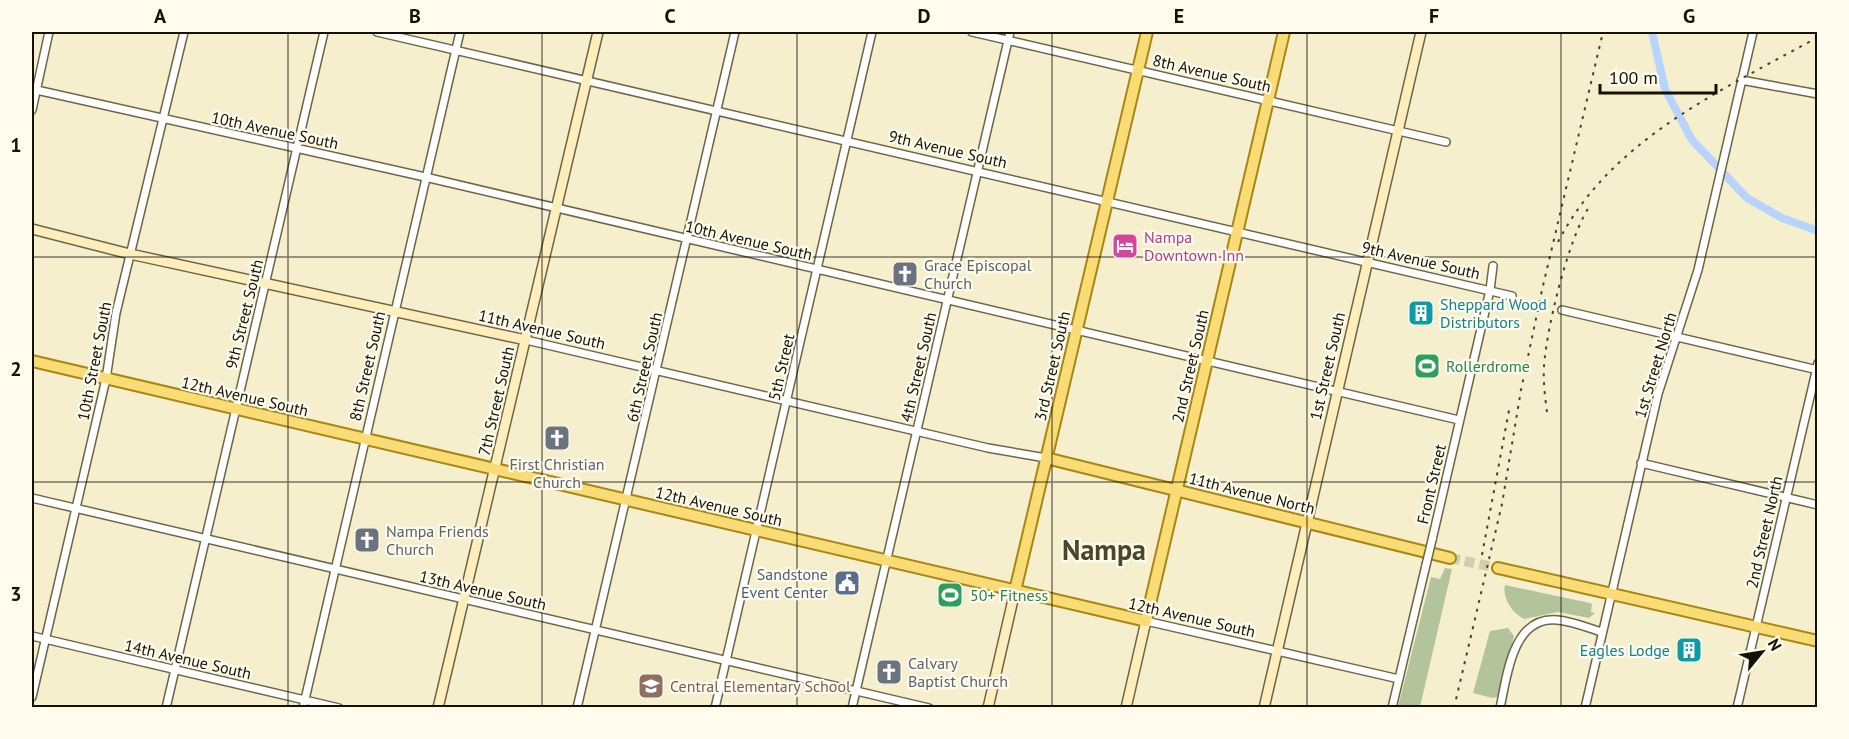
<svg xmlns="http://www.w3.org/2000/svg" width="1849" height="739" viewBox="0 0 1849 739" font-family="'PT Sans',sans-serif">
<style>
.green{fill:#b3c49d}
.lines{fill:none;stroke-linecap:round;stroke-linejoin:round}
.canal{stroke:#b8d3fd;stroke-width:8}
.primary-tunnel{stroke:#d4ceaf;stroke-width:10;stroke-dasharray:10 5;stroke-linecap:butt}
.street-casing{stroke:#6c6648;stroke-width:10}
.secondary-casing{stroke:#6c6648;stroke-width:12}
.primary-casing{stroke:#a88614;stroke-width:14}
.street{stroke:#fff;stroke-width:7}
.secondary{stroke:#fdeebb;stroke-width:9}
.primary{stroke:#fadc77;stroke-width:10}
.rail{stroke:#464332;stroke-width:2;stroke-dasharray:3 6;stroke-linecap:butt}
.street-bridge-casing{stroke:#6c6648;stroke-width:10;stroke-linecap:butt}
.street-bridge{stroke:#fff;stroke-width:7}
.grid{fill:none;stroke:#141106;stroke-width:1.5;stroke-opacity:0.55}
.labels{text-anchor:middle;dominant-baseline:central;stroke-width:4.5;stroke-linejoin:round;paint-order:stroke}
.street-label{font-size:16px;fill:#141106;stroke:#fffcee}
.hotel-label{font-size:16px;fill:#b23c85;stroke:#fffcee;text-anchor:start}
.worship-label{font-size:16px;fill:#5b616d;stroke:#fffcee;text-anchor:start}
.culture-label{font-size:16px;fill:#0d838f;stroke:#fffcee;text-anchor:start}
.leisure-label{font-size:16px;fill:#27864d;stroke:#fffcee;text-anchor:start}
.service-label{font-size:16px;fill:#4e5e75;stroke:#fffcee;text-anchor:end}
.education-label{font-size:16px;fill:#785e54;stroke:#fffcee;text-anchor:start}
.town-label{font-size:28px;font-weight:bold;fill:#4c4629;stroke:#fffcee}
.neatline{fill:none;stroke:#141106;stroke-width:2}
.grid-label{font-size:20px;text-anchor:middle;font-weight:bold;fill:#141106}
</style>
<rect width="100%" height="100%" fill="#f6efcd"/>
<path class="green" d="M1445,568L1452,569L1420,707H1398L1431,577L1440,579Z
M1505,585L1590,603L1592,604L1591,612L1595,613L1589,618L1558,612L1524,619C1512,613 1502,598 1505,585Z
M1508,628L1514,636L1498,697L1492,698L1473,693L1490,631Z"/>
<g class="lines">
<path class="canal" d="M1652,32L1665,89L1692,140L1747,198L1782,218L1818,231"/>
<path class="primary-tunnel" d="M1450,558L1498,568"/>
<g class="street-casing">
<path id="street" d="M377,32L1512,296
M972,32L1446,142
M1741,80L1818,94
M32,89L425,177L1459,420
M32,110L49,32
M1562,310L1818,370
M526,340L988,448L1046,458
M1641,463L1818,505
M32,498L929,708
M1432,540L1490,290L1493,266
M1146,621L1399,679
M32,636L339,708
M32,697L106,379L116,313L184,32
M166,708L324,32
M303,708L460,32
M577,708L735,32
M715,708L872,32
M852,708L1010,32
M1392,708L1426,565
M1500,708C1507,677 1512,616 1557,620C1572,621 1588,628 1602,632
M1585,708L1658,394L1698,270L1753,32
M1737,708L1818,363"/>
</g>
<g class="secondary-casing">
<path id="secondary" d="M32,229L130,254L526,340
M438,708L598,32
M988,708L1015,591
M1126,708L1146,621
M1264,708L1421,32"/>
</g>
<g class="primary-casing">
<path id="primary" d="M32,361L1146,621L1284,32
M1046,458L1450,558
M1498,568L1818,641
M1015,591L1147,32"/>
</g>
<use href="#street" class="street"/>
<use href="#secondary" class="secondary"/>
<use href="#primary" class="primary"/>
<path class="rail" d="M1558,242C1611,139 1721,91 1818,37
M1547,412C1545,397 1543,381 1544,366C1547,326 1568,240 1589,207
M1482,555L1510,405
M1454,708L1502,504L1521,390L1542,290L1603,32"/>
<g class="street-bridge-casing">
<path id="street-bridge" d="M1426,565L1432,540"/>
</g>
<use href="#street-bridge" class="street-bridge"/>
</g>
<path class="grid" d="M288,32V708M542,32V708M797,32V708M1052,32V708M1307,32V708M1561,32V708M32,257H1818M32,482H1818"/>
<defs>
<g id="hotel-square" transform="scale(1.35)"><rect x="-9" y="-9" width="18" height="18" rx="4" fill="#d1479c" stroke="#fffcee"/><path d="M-6-4.5h1.5V1H6V5H4.5V3h-9V5H-6ZM-4 0a1.8 1.8 0 1 1 3.6 0ZM.5 0V-2.5h3Q6-2.5 6 0Z" fill="#fff"/></g>
<g id="church-square" transform="scale(1.35)"><rect x="-9" y="-9" width="18" height="18" rx="4" fill="#6b7280" stroke="#fffcee"/><path d="M-1.2-6h2.4v3.5h3.3v2.4h-3.3V6h-2.4V-.1h-3.3v-2.4h3.3Z" fill="#fff"/></g>
<g id="building-square" transform="scale(1.35)"><rect x="-9" y="-9" width="18" height="18" rx="4" fill="#0f9aa8" stroke="#fffcee"/><path d="M-4-6H4V6H1V3H-1V6H-4ZM-2.5-4.3h1.7v1.8h-1.7ZM.8-4.3h1.7v1.8H.8ZM-2.5-1h1.7V.8h-1.7ZM.8-1h1.7V.8H.8Z" fill="#fff"/></g>
<g id="stadium-square" transform="scale(1.35)"><rect x="-9" y="-9" width="18" height="18" rx="4" fill="#2e9e5b" stroke="#fffcee"/><path d="M0-5a6.5 5 0 1 0 0 10a6.5 5 0 1 0 0-10ZM-3.5-1.8h7v3.6h-7Z" fill="#fff"/></g>
<g id="civic-square" transform="scale(1.35)"><rect x="-9" y="-9" width="18" height="18" rx="4" fill="#5c6f8a" stroke="#fffcee"/><path d="M-.6-6.5H3V-4.5H.6V-3L4-1V1h2V6H-6V1h2V-1L-.6-3ZM-1.2 2.5V6h2.4V2.5Z" fill="#fff"/></g>
<g id="school-square" transform="scale(1.35)"><rect x="-9" y="-9" width="18" height="18" rx="4" fill="#8d6e63" stroke="#fffcee"/><path d="M0-5L7-2L0 1L-7-2ZM-4 1L0 2.5L4 1V4Q0 6-4 4Z" fill="#fff"/></g>
</defs>
<g fill-rule="evenodd">
<use href="#hotel-square" x="1125" y="246"/>
<use href="#church-square" x="905" y="274"/>
<use href="#building-square" x="1421" y="313"/>
<use href="#stadium-square" x="1427" y="366"/>
<use href="#church-square" x="557" y="438"/>
<use href="#church-square" x="367" y="540"/>
<use href="#civic-square" x="847" y="583"/>
<use href="#stadium-square" x="950" y="595"/>
<use href="#building-square" x="1689" y="650"/>
<use href="#church-square" x="889" y="672"/>
<use href="#school-square" x="651" y="686"/>
</g>
<g class="labels">
<g class="street-label">
<text transform="translate(1212 73) rotate(13)">8th Avenue South</text>
<text transform="translate(275 130) rotate(12)">10th Avenue South</text>
<text transform="translate(948 149) rotate(13)">9th Avenue South</text>
<text transform="translate(749 240) rotate(13)">10th Avenue South</text>
<text transform="translate(1421 260) rotate(13)">9th Avenue South</text>
<text transform="translate(244 314) rotate(-76)">9th Street South</text>
<text transform="translate(542 329) rotate(13)">11th Avenue South</text>
<text transform="translate(94 361) rotate(-79)">10th Street South</text>
<text transform="translate(1655 365) rotate(-73)">1st Street North</text>
<text transform="translate(367 366) rotate(-77)">8th Street South</text>
<text transform="translate(1052 366) rotate(-77)">3rd Street South</text>
<text transform="translate(1190 366) rotate(-77)">2nd Street South</text>
<text transform="translate(1327 366) rotate(-77)">1st Street South</text>
<text transform="translate(644 367) rotate(-77)">6th Street South</text>
<text transform="translate(781 367) rotate(-77)">5th Street</text>
<text transform="translate(918 367) rotate(-77)">4th Street South</text>
<text transform="translate(245 396) rotate(13)">12th Avenue South</text>
<text transform="translate(496 401) rotate(-77)">7th Street South</text>
<text transform="translate(1431 484) rotate(-77)">Front Street</text>
<text transform="translate(1252 493) rotate(14)">11th Avenue North</text>
<text transform="translate(719 506) rotate(13)">12th Avenue South</text>
<text transform="translate(1764 532) rotate(-77)">2nd Street North</text>
<text transform="translate(483 590) rotate(13)">13th Avenue South</text>
<text transform="translate(1192 617) rotate(13)">12th Avenue South</text>
<text transform="translate(188 659) rotate(13)">14th Avenue South</text>
</g>
<g class="hotel-label">
<text x="1144" y="237">Nampa<tspan x="1144" dy="18">Downtown Inn</tspan></text>
</g>
<g class="worship-label">
<text x="924" y="265">Grace Episcopal<tspan x="924" dy="18">Church</tspan></text>
<text x="557" y="464" text-anchor="middle">First Christian<tspan x="557" dy="18">Church</tspan></text>
<text x="386" y="531">Nampa Friends<tspan x="386" dy="18">Church</tspan></text>
<text x="908" y="663">Calvary<tspan x="908" dy="18">Baptist Church</tspan></text>
</g>
<g class="culture-label">
<text x="1440" y="304">Sheppard Wood<tspan x="1440" dy="18">Distributors</tspan></text>
<text x="1670" y="650" text-anchor="end">Eagles Lodge</text>
</g>
<g class="leisure-label">
<text x="1446" y="366">Rollerdrome</text>
<text x="970" y="595">50+ Fitness</text>
</g>
<g class="service-label">
<text x="828" y="574">Sandstone<tspan x="828" dy="18">Event Center</tspan></text>
</g>
<g class="education-label">
<text x="670" y="686">Central Elementary School</text>
</g>
<g class="town-label">
<text x="1104" y="549">Nampa</text>
</g>
</g>
<rect width="1849" height="739" fill="none" stroke="#fffcee" stroke-width="66"/>
<g transform="translate(1762 652) rotate(60)" stroke="#fffcee" stroke-width="4.5" paint-order="stroke">
<path d="M0-4.5L10 22L0 15L-10 22Z" fill="#141106"/>
<text y="-9" font-size="16" font-weight="bold" text-anchor="middle" fill="#141106">N</text>
</g>
<path d="M1600 84v9h116v-9" fill="none" stroke="#141106" stroke-width="3"/>
<text x="1609" y="84" font-size="18" fill="#141106" stroke="#fffcee" stroke-width="4.5" paint-order="stroke">100 m</text>
<rect x="33" y="33" width="1783" height="673" class="neatline"/>
<g class="grid-label">
<text x="160" y="23">A</text>
<text x="415" y="23">B</text>
<text x="670" y="23">C</text>
<text x="924" y="23">D</text>
<text x="1179" y="23">E</text>
<text x="1434" y="23">F</text>
<text x="1689" y="23">G</text>
<text x="16" y="152">1</text>
<text x="16" y="376">2</text>
<text x="16" y="601">3</text>
</g>
</svg>
